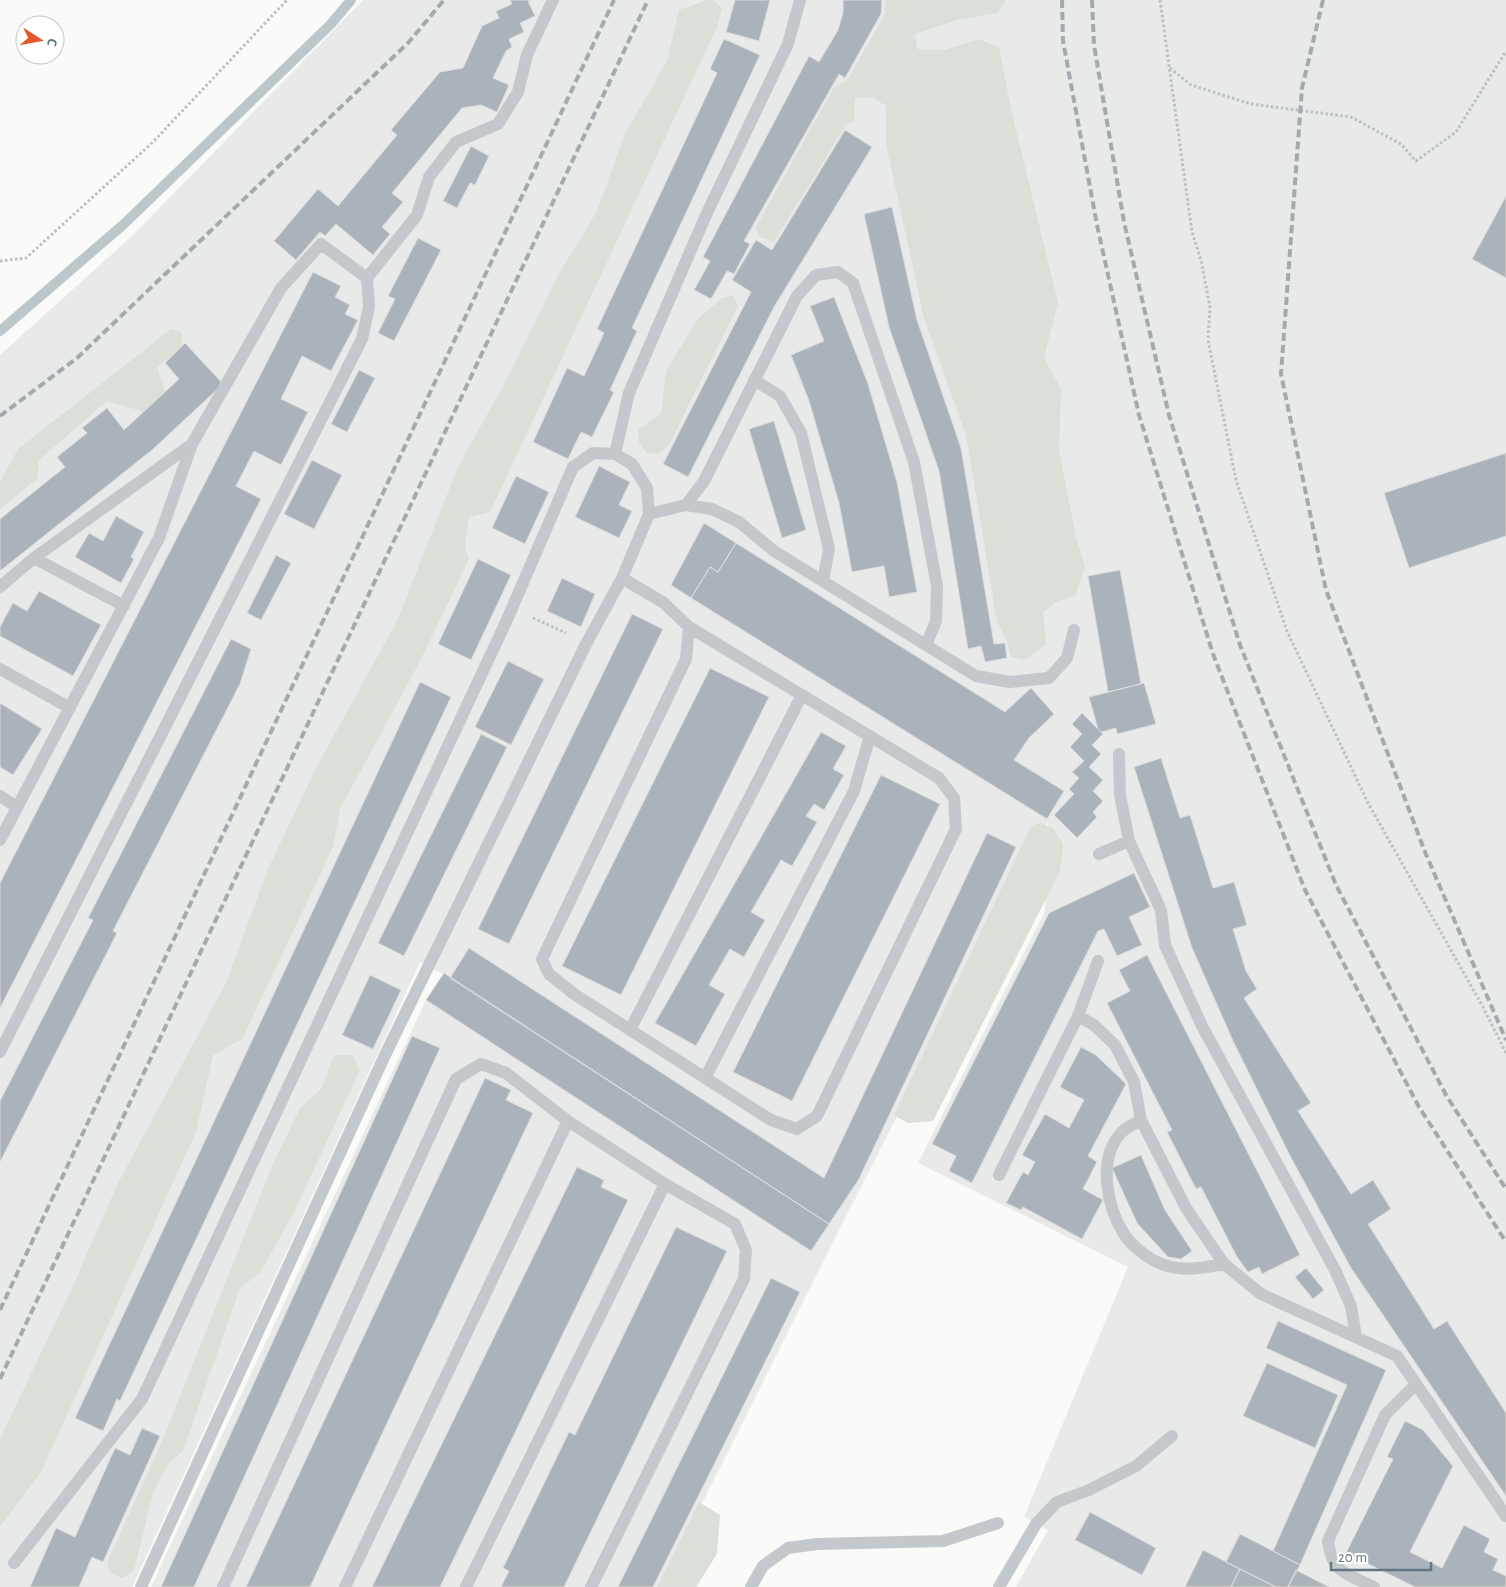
<svg xmlns="http://www.w3.org/2000/svg" width="1506" height="1587" viewBox="0 0 1506 1587" font-family="'Alegreya Sans',sans-serif">
<style>
.built{fill:#e8e9e9}
.green{fill:#dadfd7}
.lines{fill:none;stroke-linecap:round;stroke-linejoin:round}
.stream{stroke:#bbc7cb;stroke-width:10}
.building{fill:#aab3b9;stroke:#dcdcda}
.path{stroke:#bbbfc2;stroke-width:3;stroke-dasharray:2.5 2.5;stroke-linecap:butt}
.lane{stroke:#c3c8cc;stroke-width:12}
.rail{stroke:#a2aab0;stroke-width:4;stroke-dasharray:8 4;stroke-linecap:butt}
</style>
<rect width="100%" height="100%" fill="#fafaf8"/>
<path class="built" d="M363,0H1506V1587H1016L1048,1530L1024,1517L1128,1267L918,1163L1045,911L1048,822L839,1230L660,1587H151L426,1000L443,974L420,962L132,1587H0V355L132,236Z"/>
<path class="green" d="M707,0H713L722,8L717,27L490,512L469,517L465,547L469,559L419,663L340,809L333,847L242,1039L213,1055L196,1132L41,1472L0,1527V1439L73,1286L117,1185L226,983L268,869L316,768L397,621L458,467L508,377L557,277L597,211L625,134L667,61L679,10Z
M885,0H1006L997,13L957,20L915,34L917,49L944,50L979,39L999,48L1011,109L1058,303L1044,358L1061,389L1059,450L1076,538L1085,566L1075,596L1058,601L1043,612L1046,645L1024,660L1011,657L1007,641L997,622L966,435L924,318L886,144V106L873,97L855,98L854,120L845,126L774,242L759,237L756,227L834,87L848,79L885,14Z
M734,296L738,306L669,445L658,454L647,453L639,443L638,430L661,413L666,371L697,320L723,297Z
M171,329L181,332L182,347L157,367L166,393L145,412L107,401L39,460L37,479L0,509V482L18,449Z
M1040,823L1053,828L1063,844L1060,871L933,1121L908,1123L894,1115L1031,826Z
M334,1055H352L360,1070L294,1212L260,1273L240,1288L183,1451L168,1464L153,1493L134,1570L123,1578L110,1573L107,1563L163,1439L273,1164L300,1108L321,1089Z
M699,1502L720,1515L717,1554L696,1587H657Z"/>
<g class="lines">
<path class="stream" d="M0,331L124,224L331,24L351,0"/>
</g>
<path class="building" d="M510,0H531L528,1L535,16L520,23L524,32L509,39L512,47L506,51L493,78L509,85L497,112L481,105L462,108L392,193L403,202L382,227L390,234L373,255L336,224L325,236L320,232L296,260L274,241L318,189L338,206L397,135L391,130L440,72L463,68L482,26L499,18L496,11L512,4Z
M735,0H770L759,41L726,32Z
M843,0H882L881,14L845,78L839,74L744,241L750,244L734,274L727,271L711,299L694,290L710,261L703,257L809,56L819,62L838,30L843,13Z
M724,39L760,55L632,328L637,331L610,390L614,392L592,437L581,432L568,459L533,442L567,368L584,376L604,333L597,329L717,73L710,69Z
M845,130L872,147L774,307L688,477L663,464L751,292L732,280L756,240L772,250Z
M471,146L489,156L475,185L470,183L457,208L443,201Z
M1506,196V278L1472,259Z
M892,207L917,320L961,448L994,644L1005,643L1007,658L985,662L981,646L968,649L939,471L889,327L864,214Z
M418,238L441,250L394,341L378,333L395,299L388,296Z
M313,272L341,286L335,297L350,305L345,314L358,320L331,371L302,356L281,399L308,412L281,465L254,451L236,486L261,499L0,1008V883Z
M834,297L868,384L897,482L917,592L889,597L884,566L852,572L839,503L809,401L791,355L824,341L810,306Z
M185,343L223,384L152,450L0,571V519L65,467L57,457L87,433L82,428L107,408L124,430L179,379L165,363Z
M359,370L375,378L347,432L331,424Z
M774,421L806,530L782,538L749,429Z
M1506,453V536L1409,568L1384,493Z
M312,460L342,475L314,529L284,514Z
M599,466L630,482L619,505L632,511L619,538L575,517Z
M516,476L549,492L525,544L492,528Z
M116,516L144,532L131,557L134,559L121,583L75,557L89,533L103,541Z
M704,523L736,543L718,572L710,567L691,598L671,585Z
M736,543L1005,712L1031,688L1054,714L1029,738L1014,760L1064,791L1047,819L691,598L710,567L718,572Z
M276,555L291,563L261,620L247,613Z
M478,559L511,575L471,660L438,644Z
M1120,570L1141,684L1108,692L1088,576Z
M562,578L595,594L581,627L547,611Z
M39,591L101,625L73,676L0,636V627L13,603L27,611Z
M632,614L663,629L509,944L478,929Z
M231,639L251,649L240,684L113,931L117,933L0,1162V1101L93,920L88,918Z
M508,661L544,679L511,745L475,727Z
M710,668L769,697L621,995L562,966Z
M420,682L451,697L120,1401L117,1399L103,1431L75,1418Z
M1144,683L1156,724L1117,734L1116,728L1101,732L1098,729L1089,697Z
M0,703L42,729L13,775L0,767Z
M1082,713L1103,734L1092,745L1101,754L1089,767L1103,780L1093,791L1103,801L1093,812L1097,817L1077,838L1054,815L1074,794L1069,789L1079,778L1072,772L1084,761L1070,747L1082,734L1072,724Z
M821,732L846,746L833,769L844,775L824,810L814,804L806,816L817,822L792,866L781,860L751,912L765,920L744,957L730,949L709,985L725,994L696,1046L655,1023Z
M481,734L507,747L404,956L378,943Z
M1161,758L1180,818L1190,815L1213,888L1234,882L1247,925L1233,929L1246,971L1257,989L1244,998L1311,1103L1298,1111L1351,1194L1373,1180L1391,1209L1368,1224L1434,1329L1447,1321L1506,1413V1496L1351,1268L1289,1154L1233,1041L1192,948L1134,767Z
M881,775L940,804L792,1101L733,1072Z
M987,833L1016,847L859,1179L829,1224L450,978L469,948L824,1178Z
M1134,873L1150,907L1129,917L1142,945L1117,956L1104,929L1098,931L972,1183L949,1171L956,1156L932,1144L1049,913Z
M1147,955L1300,1255L1262,1274L1259,1267L1248,1272L1237,1257L1201,1187L1196,1189L1167,1132L1172,1130L1107,1003L1130,991L1119,970Z
M444,973L829,1224L811,1251L426,1000Z
M370,975L401,990L373,1049L342,1035Z
M412,1036L440,1048L194,1587H161Z
M1081,1047L1096,1055L1126,1084L1088,1156L1097,1162L1083,1189L1103,1200L1082,1239L1023,1207L1021,1210L1006,1203L1023,1172L1028,1175L1035,1162L1022,1155L1045,1114L1069,1128L1084,1100L1060,1087Z
M485,1078L511,1090L506,1100L533,1113L310,1587H246Z
M1141,1155L1165,1210L1192,1251L1181,1259L1168,1257L1137,1223L1112,1168Z
M577,1167L604,1180L601,1187L628,1200L440,1587H372Z
M676,1227L727,1251L564,1587H501L509,1571L503,1568L569,1432L575,1435Z
M1306,1268L1324,1290L1313,1299L1295,1277Z
M771,1278L800,1292L653,1587H618Z
M1278,1321L1386,1370L1300,1565L1273,1551L1347,1385L1266,1348Z
M1267,1363L1338,1395L1315,1448L1243,1416Z
M1405,1421L1423,1430L1453,1466L1410,1552L1442,1568L1464,1525L1490,1539L1484,1552L1498,1559L1493,1570L1506,1576V1587H1415L1346,1553L1393,1459L1387,1457Z
M142,1428L160,1436L103,1562L92,1557L79,1587H30L56,1528L75,1537L115,1448L130,1455Z
M1090,1512L1156,1548L1142,1575L1075,1540Z
M1240,1534L1300,1565L1288,1587H1276L1226,1562Z
M1203,1550L1240,1569L1231,1587H1185Z
M1240,1569L1276,1587H1231Z
M1296,1570L1329,1587H1288Z"/>
<g class="lines">
<path class="path" d="M1160,0L1192,232L1201,260L1210,307L1208,340L1236,480L1287,631L1368,803L1483,1007L1506,1053
M1170,68L1191,85L1251,104L1351,117L1401,144L1416,161L1456,132L1506,51
M0,261L26,258L152,143L287,0
M533,618L566,633"/>
<path class="lane" d="M754,380L780,396L801,433L829,549L823,581
M615,454L629,393L706,215L788,44L800,0
M686,505L712,509L739,522L774,551L976,676L1010,682L1049,678L1067,658L1074,630
M649,514L686,505L704,481L797,296L816,275L838,272L853,283L914,462L937,586L936,621L926,645
M34,558L124,606
M622,578L664,603L689,627L939,778L954,798L956,829L817,1116L797,1129L771,1120L574,994L549,974L542,959L686,659L689,627
M0,587L34,558L192,444L281,288L321,244L367,278L417,215L429,177L456,142L498,124L518,92L527,55L553,0
M0,669L70,708
M1119,754L1120,795L1129,841L1161,910L1165,945L1202,1026L1335,1270L1351,1306L1356,1337
M0,796L17,807
M0,840L159,538L192,444
M1099,854L1129,841
M1078,1016L1094,1025L1115,1045L1134,1082L1141,1120L1186,1208L1224,1264L1261,1294L1397,1356L1506,1516
M630,1030L802,695
M0,1052L362,339L369,307L367,278
M705,1078L854,791L870,736
M1141,1120C1135,1124 1126,1127 1121,1133C1097,1159 1107,1207 1124,1234C1129,1243 1144,1255 1153,1260C1176,1273 1199,1269 1224,1264
M999,1175L1078,1016L1098,961
M14,1563L142,1399L506,622L573,467L593,453L615,454L632,464L647,488L649,514L622,578L586,644L385,1055L141,1587
M223,1587L456,1079L481,1064L506,1073L568,1121L665,1184L735,1224L746,1250L744,1279L591,1587
M345,1587L568,1121
M466,1587L665,1184
M751,1587L763,1566L788,1548L817,1544L943,1541L998,1523
M999,1587L1036,1524L1057,1502L1089,1490L1136,1466L1172,1436
M1374,1587C1348,1574 1332,1574 1328,1541L1385,1415L1416,1384"/>
<path class="rail" d="M1062,0L1063,41L1097,225L1139,415L1213,654L1305,890L1419,1107L1506,1242
M1092,0L1094,45L1124,222L1169,415L1240,645L1336,885L1446,1095L1506,1189
M1323,0L1302,88L1281,374L1326,590L1425,852L1506,1040
M0,416L77,358L408,43L444,0
M0,1310L614,0
M0,1379L648,0"/>
</g>
<g transform="translate(40 40) rotate(101)"><circle r="24" fill="#ffffff" stroke="#c1c8cd"/>
<path d="M0-4L9 19L0 12L-9 19Z" fill="#e4572e"/>
<text y="-8" font-size="14" font-weight="bold" text-anchor="middle" fill="#657683">С</text>
</g>
<path d="M1331 1562v8h100v-8" fill="none" stroke="#657683" stroke-width="2.5"/>
<text x="1338" y="1562" font-size="15" fill="#657683" stroke="#ffffff" stroke-width="4" paint-order="stroke">20 m</text>
</svg>
